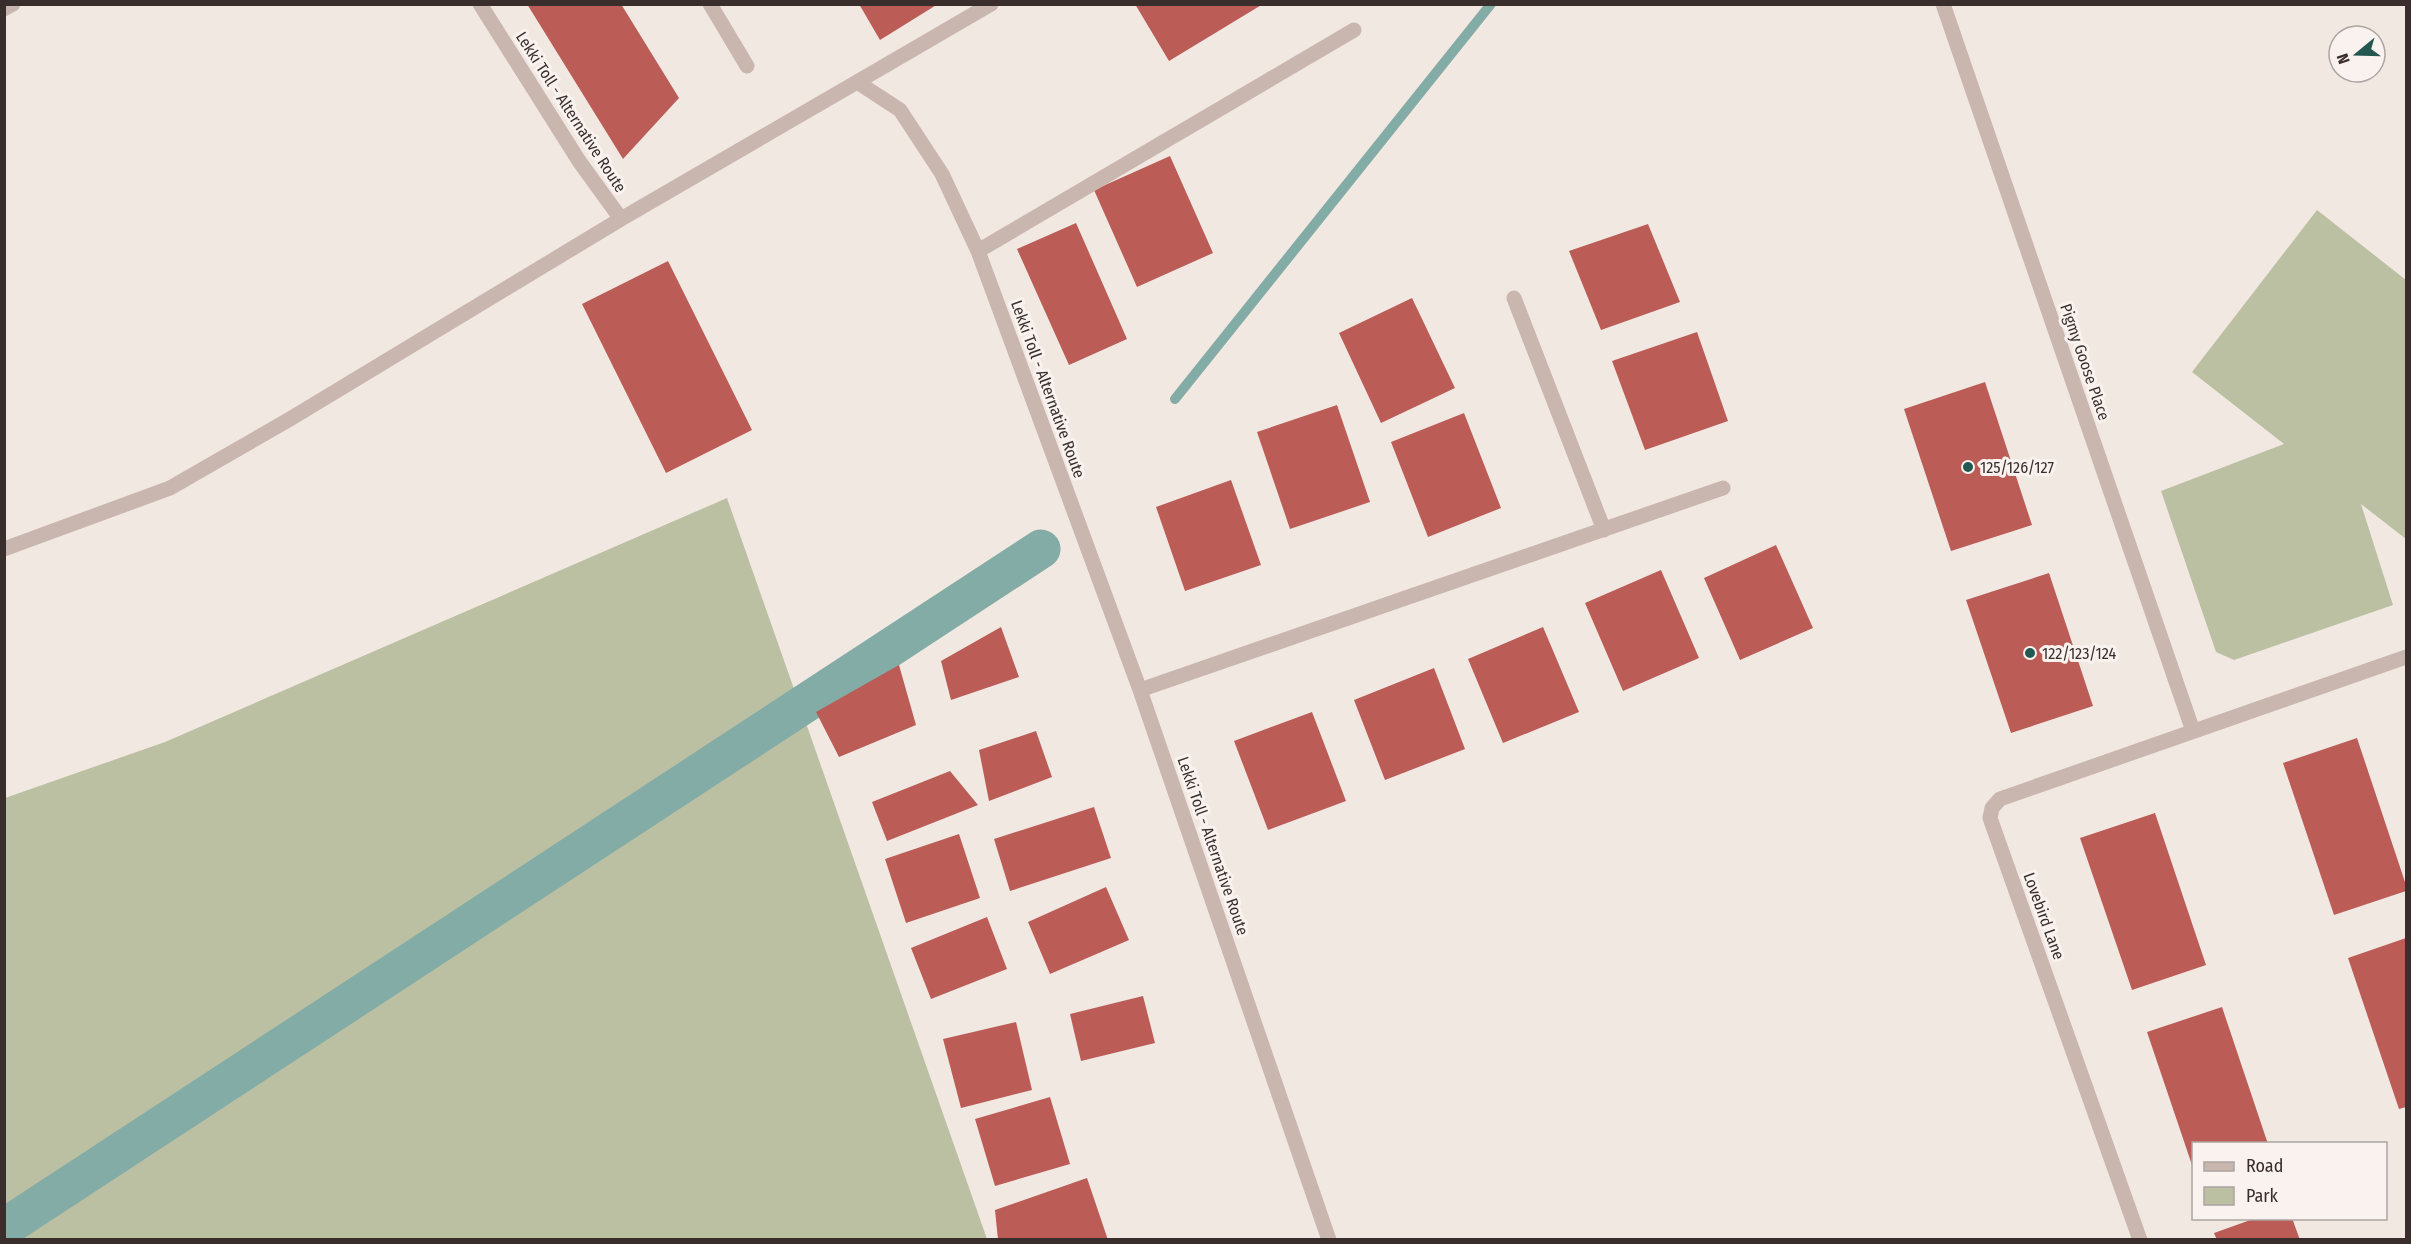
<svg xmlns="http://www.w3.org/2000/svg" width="2411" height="1244" viewBox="0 0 2411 1244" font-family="'Fira Sans Condensed',sans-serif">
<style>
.green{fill:#bcc0a3}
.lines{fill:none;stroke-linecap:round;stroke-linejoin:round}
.stream{stroke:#84aca6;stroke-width:10}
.canal{stroke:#84aca6;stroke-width:39}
.building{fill:#bb5c57}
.minor{stroke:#c9b6af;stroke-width:15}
.poi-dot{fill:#255751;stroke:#f9f2ef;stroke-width:2}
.labels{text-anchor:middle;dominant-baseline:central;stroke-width:6;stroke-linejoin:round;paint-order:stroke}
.street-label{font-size:16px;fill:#392e2c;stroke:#f9f2ef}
.poi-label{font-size:16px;fill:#392e2c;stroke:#f9f2ef;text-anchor:start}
</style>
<rect width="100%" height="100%" fill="#f2e8e2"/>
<path class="green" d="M2317,210L2406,280V539L2361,504L2393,605L2234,660L2216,652L2161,491L2284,444L2192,372Z
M727,498L987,1239H5V798L165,742Z"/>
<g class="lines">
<path class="stream" d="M1175,399L1491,4"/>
<path class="canal" d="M4,1228L1041,549"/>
</g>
<path class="building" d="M527,4H621L679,98L623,159Z
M859,4H938L880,40Z
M1135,4H1263L1169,61Z
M1170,156L1213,253L1137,287L1094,190Z
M1076,223L1127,339L1069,365L1017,249Z
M1648,224L1680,302L1601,330L1569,251Z
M668,261L752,430L666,473L582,304Z
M1412,298L1455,388L1381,423L1339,333Z
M1697,332L1728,421L1645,450L1612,361Z
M1985,382L2032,525L1951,551L1904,409Z
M1337,405L1370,502L1290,529L1257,432Z
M1464,413L1501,508L1428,537L1391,442Z
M1231,480L1261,565L1185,591L1156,507Z
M1776,545L1813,628L1740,660L1704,578Z
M1661,570L1699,658L1623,691L1585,603Z
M2049,573L2093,706L2011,733L1966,600Z
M1001,627L1019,677L951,700L941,661Z
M1543,627L1579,712L1503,743L1468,659Z
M899,665L916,725L839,757L816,712Z
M1434,668L1465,749L1385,780L1354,700Z
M1312,712L1346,801L1268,830L1234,741Z
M1036,731L1052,777L989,801L979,750Z
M2357,738L2406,885V891L2334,915L2283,763Z
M950,771L978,805L887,841L872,802Z
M1094,807L1111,858L1010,891L994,839Z
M2155,813L2206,965L2132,990L2080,838Z
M959,834L980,898L906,923L885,859Z
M1106,887L1129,940L1050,974L1028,922Z
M987,917L1007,969L931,999L911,948Z
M2406,938V1107L2399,1109L2348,958Z
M1143,996L1155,1043L1081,1061L1070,1014Z
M2222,1007L2268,1144H2194L2193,1168L2147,1032Z
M1016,1022L1032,1090L961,1108L943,1039Z
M1050,1097L1070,1164L995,1186L975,1119Z
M1087,1178L1108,1240H998L995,1210Z
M2256,1218H2292L2300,1240H2217L2214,1233Z"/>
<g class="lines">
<path class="minor" d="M480,4L579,161L621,219L857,82L900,110L942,174L978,251L1140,690L1329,1240
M710,4L747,66
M1943,4L2193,731
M4,9L13,4
M857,82L991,4
M978,251L1354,30
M1514,298L1604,530
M4,549L170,488L290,419L621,219
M1140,690L1723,488
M2140,1240L1990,818L1992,808L2000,799L2406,657"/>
</g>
<g class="poi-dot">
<circle cx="1968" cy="467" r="6"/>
<circle cx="2030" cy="653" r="6"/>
</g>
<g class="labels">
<g class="street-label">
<text transform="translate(571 112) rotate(57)">Lekki Toll - Alternative Route</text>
<text transform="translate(2085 362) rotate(71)">Pigmy Goose Place</text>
<text transform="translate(1048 389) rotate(70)">Lekki Toll - Alternative Route</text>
<text transform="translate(1213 846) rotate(71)">Lekki Toll - Alternative Route</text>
<text transform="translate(2044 916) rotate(70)">Lovebird Lane</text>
</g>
<g class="poi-label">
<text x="1980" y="467">125/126/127</text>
<text x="2042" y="653">122/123/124</text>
</g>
</g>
<rect width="2411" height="1244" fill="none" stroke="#392e2c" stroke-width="12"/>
<rect x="2192" y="1142" width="195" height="78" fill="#f9f2ef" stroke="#aca4a1" stroke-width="1.5"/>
<rect x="2204" y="1162" width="30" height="9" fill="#c9b6af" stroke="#aca4a1" stroke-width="1.5"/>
<text x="2246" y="1172" font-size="18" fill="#392e2c">Road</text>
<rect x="2204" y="1187" width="30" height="18" fill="#bcc0a3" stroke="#aca4a1" stroke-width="1.5"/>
<text x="2246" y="1202" font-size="18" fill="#392e2c">Park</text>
<g transform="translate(2357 54) rotate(251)"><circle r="28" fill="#f9f2ef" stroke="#aca4a1" stroke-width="1.5"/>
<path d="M0-4.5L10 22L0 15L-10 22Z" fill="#255751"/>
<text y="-9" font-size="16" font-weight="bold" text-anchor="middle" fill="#392e2c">N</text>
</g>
</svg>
